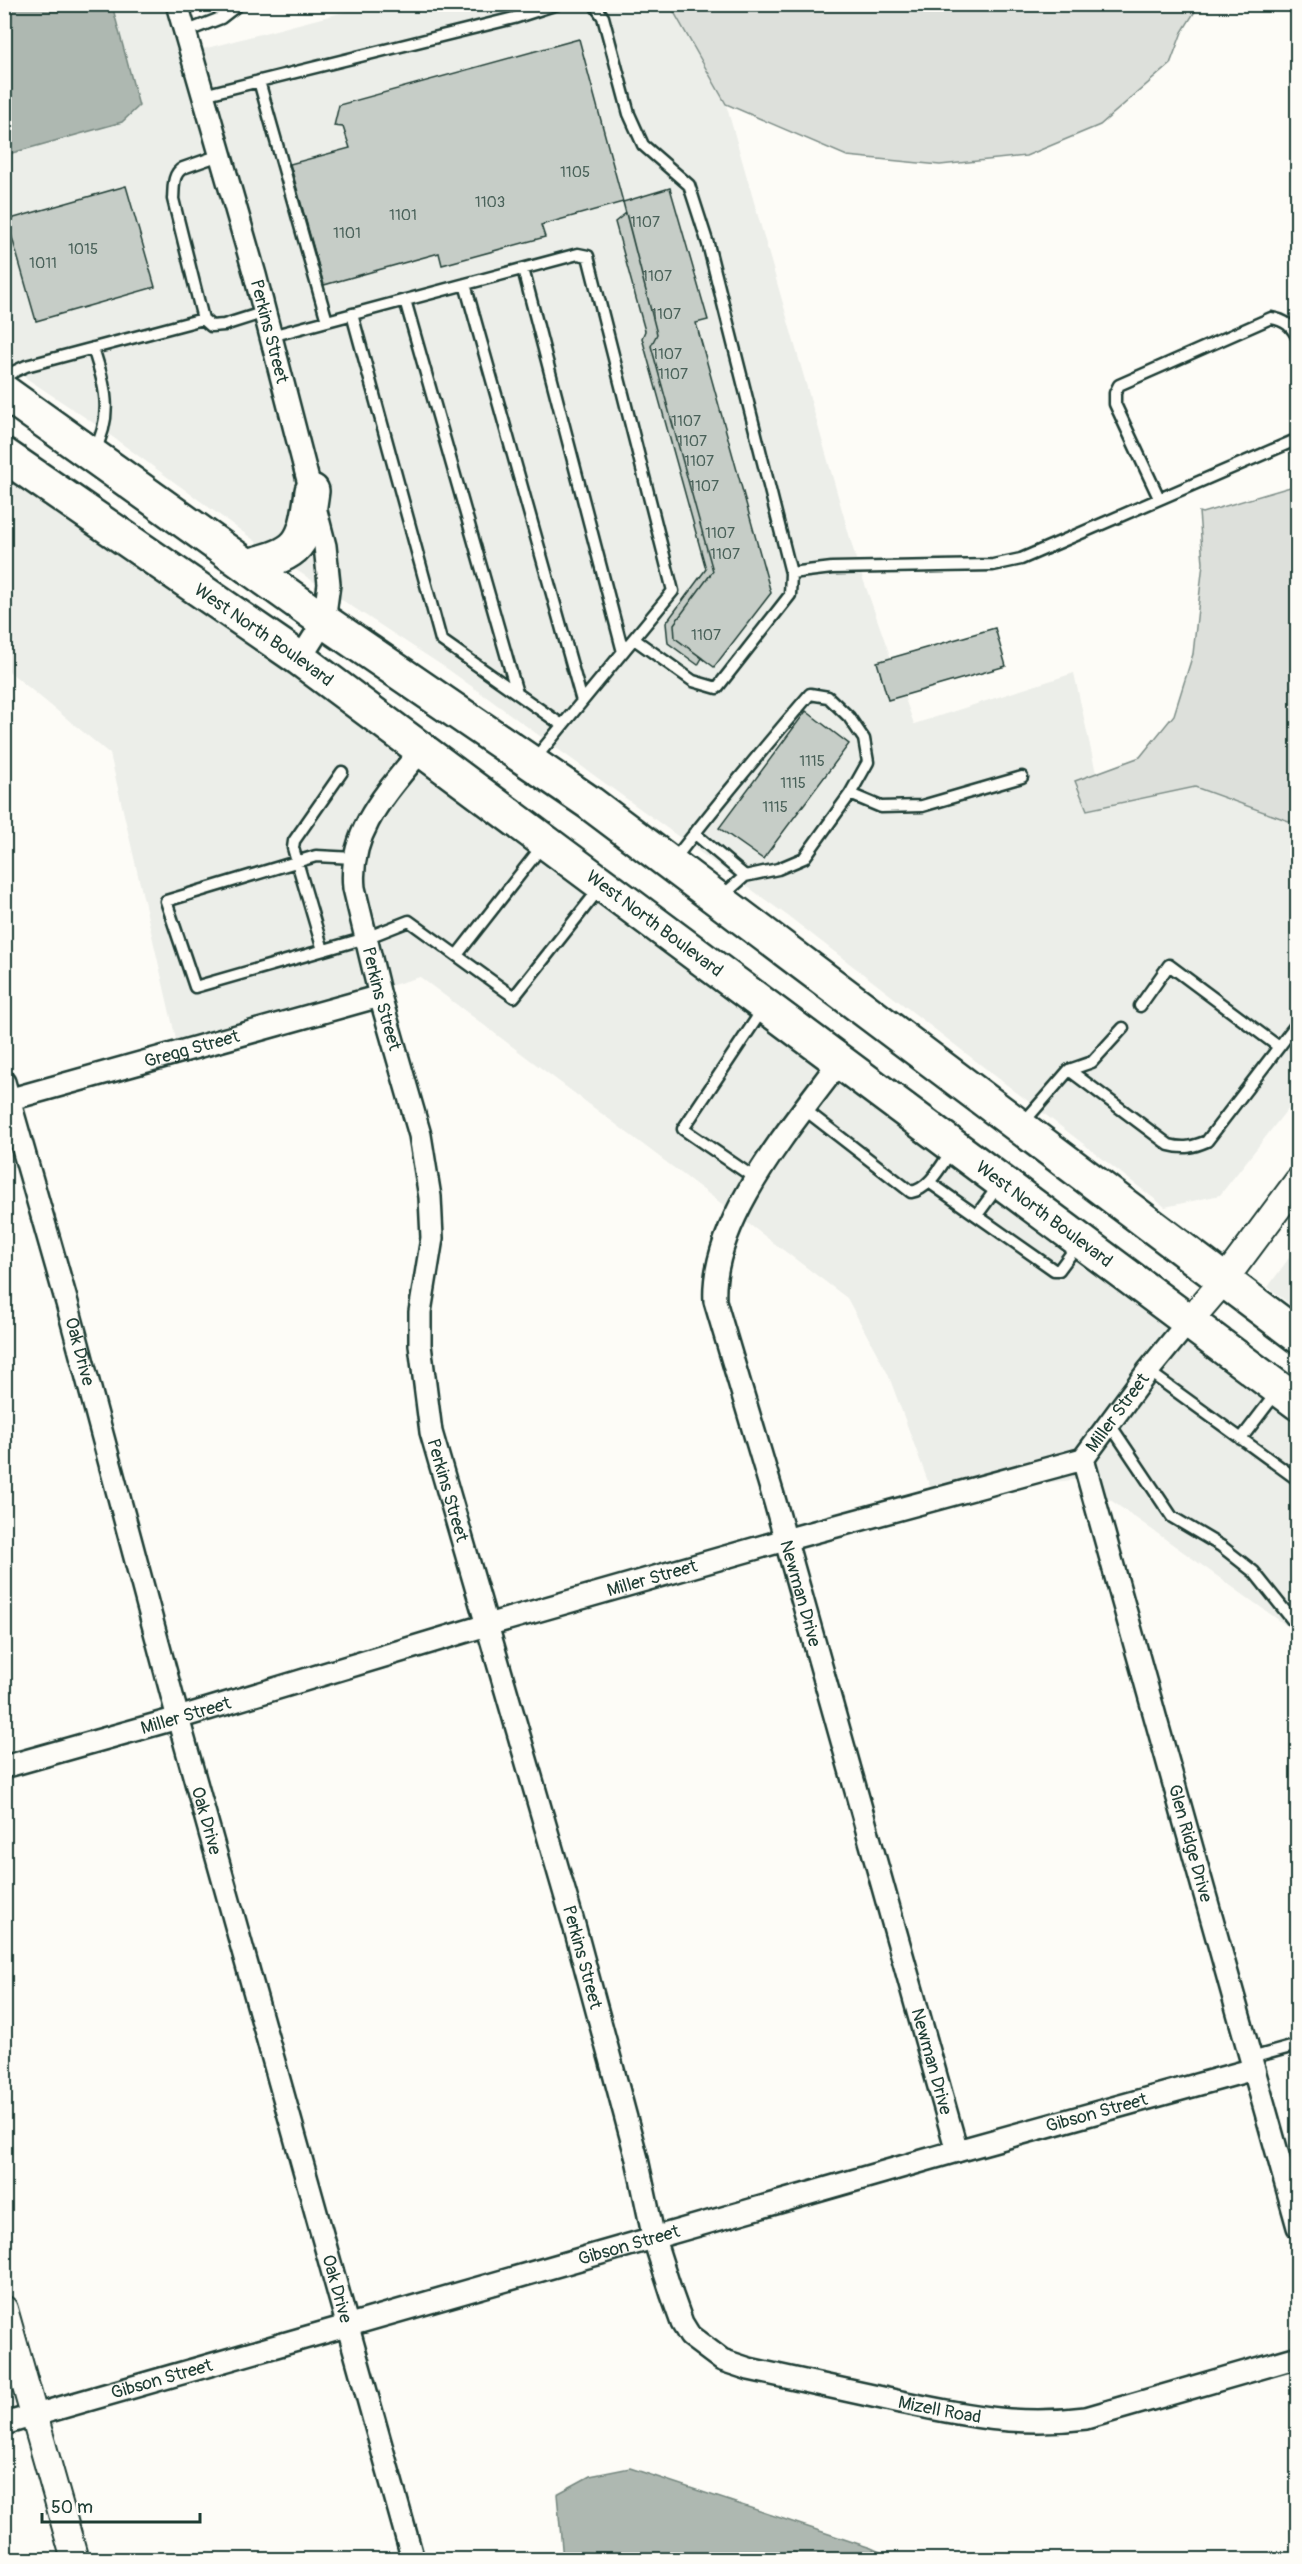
<svg xmlns="http://www.w3.org/2000/svg" width="1302" height="2564" viewBox="0 0 1302 2564" font-family="Pangolin,sans-serif">
<style>
.built{fill:#eceee9}
.green{fill:#dde0db;stroke:#7e8e88;stroke-width:1.5}
.water{fill:#aeb8b1;stroke:#75877f;stroke-width:1.5}
.building{fill:#c6cdc7;stroke:#1f3d34;stroke-width:1.5}
.lines{fill:none;stroke-linecap:round;stroke-linejoin:round}
.service-casing{stroke:#1f3d34;stroke-width:15}
.minor-casing{stroke:#1f3d34;stroke-width:26}
.tertiary-casing{stroke:#1f3d34;stroke-width:30}
.primary-casing{stroke:#1f3d34;stroke-width:38}
.service{stroke:#fdfcf7;stroke-width:10}
.minor{stroke:#fdfcf7;stroke-width:21}
.tertiary{stroke:#fdfcf7;stroke-width:26}
.primary{stroke:#fdfcf7;stroke-width:33}
.labels{text-anchor:middle;dominant-baseline:central;stroke-width:4.5;stroke-linejoin:round;paint-order:stroke}
.number-label{font-size:15px;fill:#496159}
.street-label{font-size:18px;fill:#1f3d34;stroke:#fdfcf7}
</style>
<rect width="100%" height="100%" fill="#fdfcf7"/>
<filter id="ink" filterUnits="userSpaceOnUse"><feTurbulence type="fractalNoise" baseFrequency=".0167" numOctaves="2"/><feDisplacementMap in="SourceGraphic" scale="12" xChannelSelector="R" yChannelSelector="G"/><feConvolveMatrix kernelMatrix="1 2 1 2 8 2 1 2 1" color-interpolation-filters="sRGB"/></filter>
<g filter="url(#ink)">
<path class="built" d="M112,5H178L192,52L371,5H670L726,104L856,559L914,724L1074,673L1096,773L1075,781L1087,810L1195,787L1297,824V1097L1220,1195L1165,1207L792,919L449,670L290,566L294,527L266,549L92,422L5,364V155L122,122L139,106Z
M4,469L294,669L1297,1417V1633L1081,1479L933,1495L888,1374L847,1298L420,977L178,1048L110,754L5,668Z
M1297,1247V1310L1268,1287Z"/>
<path class="green" d="M670,5H1199L1182,32L1170,64L1100,125L1026,156L940,165L847,156L726,104Z
M1297,485V824L1195,787L1087,810L1075,781L1140,757L1174,715L1193,654L1203,563L1199,512L1202,513Z"/>
<path class="water" d="M5,4L112,5L139,106L122,122L5,155Z
M630,2468L871,2548L895,2559H563L557,2494L590,2476Z"/>
<path class="building" d="M579,39L623,202L541,225L545,237L442,265L439,253L324,285L290,164L350,148L343,127L334,126L339,105Z
M126,186L155,287L36,321L7,220Z
M670,188L708,320L696,323L771,593L714,667L675,638L674,624L713,571L651,346L657,334L623,202Z
M626,213L657,334L651,346L713,571L674,624L675,638L702,658L698,665L668,643L666,623L706,569L642,338L645,331L615,222Z
M995,628L1006,666L888,700L877,662Z
M806,711L849,744L763,859L719,828Z"/>
<g class="lines">
<g class="service-casing">
<path id="service" d="M594,4L603,17L629,114L643,145L689,185L708,244L791,573L790,595L717,688L693,681L634,639
M185,32L221,18L239,4
M259,81L327,321
M203,95L514,18L557,4
M220,155L183,168C172,174 174,188 173,199L203,319L211,326L224,325L265,312
M523,269L623,652
M465,284L582,701
M405,300L517,693
M352,314L441,640L562,725
M271,336L578,254L588,256L673,591L533,761
M93,348C105,386 114,414 94,452
M4,382L11,373L26,366L203,319
M1159,498L1115,404V393L1119,385L1271,318C1285,320 1292,326 1298,339
M791,573L832,568L993,565L1021,559L1298,439
M850,794L881,807L922,806L1022,777
M354,858L316,856L166,901L195,987L366,938L409,921L514,997L600,888
M673,861C717,804 763,749 810,694L828,697L849,717L864,739L868,762L850,794L804,858L778,869L745,876L694,833
M720,898L745,876
M323,950L293,848L294,841L342,772
M457,955L543,845
M1140,1006L1169,965L1279,1047
M1069,1070L1092,1062L1123,1028
M804,1109L911,1192C930,1189 942,1164 952,1150
M1023,1123L1069,1070L1169,1145C1184,1149 1193,1147 1207,1141L1295,1026L1298,1029
M756,1179L683,1129L763,1009
M929,1182L1054,1270H1059L1079,1243
M977,1215L999,1185
M1148,1371L1298,1480
M1109,1423L1172,1517L1221,1546L1254,1572L1298,1627
M1241,1439L1277,1392
M1251,2058L1298,2045"/>
</g>
<g class="minor-casing">
<g id="minor">
<path id="s1" d="M177,4L255,275L325,546L329,584L324,621L300,659"/>
<path id="s2" d="M421,750C388,791 348,831 354,888L380,996L420,1135L430,1197L432,1238L420,1312V1345L431,1432L574,1925L637,2159L654,2239L672,2295L682,2323L690,2336L722,2360L749,2369C798,2380 847,2390 896,2401C963,2415 1016,2427 1086,2418L1298,2357"/>
<path id="s3" d="M839,1062C793,1125 710,1220 715,1301L775,1502L957,2151"/>
<path id="s4" d="M4,1082L67,1303L178,1718L413,2560"/>
<path id="s5" d="M4,1101L380,996"/>
<path id="s6" d="M1083,1459L1298,2227"/>
<path id="s7" d="M4,1767L178,1718L487,1625L785,1540L1083,1459L1148,1371L1189,1321"/>
<path id="s8" d="M4,2424L957,2151L1254,2069"/>
</g>
</g>
<g class="tertiary-casing">
<path id="tertiary" d="M1189,1321L1225,1279L1298,1181
M4,2309L75,2560"/>
</g>
<g class="primary-casing">
<g id="primary">
<path d="M4,392L324,621L590,803L1298,1336"/>
<path id="s9" d="M4,455L300,659L1298,1403"/>
<path d="M247,566C300,553 305,546 312,491"/>
</g>
</g>
<use href="#service" class="service"/>
<use href="#minor" class="minor"/>
<use href="#tertiary" class="tertiary"/>
<use href="#primary" class="primary"/>
</g>
</g>
<g class="labels">
<g class="number-label">
<text x="575" y="172">1105</text>
<text x="490" y="202">1103</text>
<text x="403" y="215">1101</text>
<text x="645" y="222">1107</text>
<text x="347" y="233">1101</text>
<text x="83" y="249">1015</text>
<text x="43" y="263">1011</text>
<text x="657" y="276">1107</text>
<text x="666" y="314">1107</text>
<text x="667" y="354">1107</text>
<text x="673" y="374">1107</text>
<text x="686" y="421">1107</text>
<text x="692" y="441">1107</text>
<text x="699" y="461">1107</text>
<text x="704" y="486">1107</text>
<text x="720" y="533">1107</text>
<text x="725" y="554">1107</text>
<text x="706" y="635">1107</text>
<text x="812" y="761">1115</text>
<text x="793" y="783">1115</text>
<text x="775" y="807">1115</text>
</g>
<g class="street-label">
<text stroke="none"><textPath href="#s1" startOffset="340">Perkins Street</textPath></text>
<text stroke="none"><textPath href="#s9" startOffset="316">West North Boulevard</textPath></text>
<text stroke="none"><textPath href="#s9" startOffset="802">West North Boulevard</textPath></text>
<text stroke="none"><textPath href="#s2" startOffset="272">Perkins Street</textPath></text>
<text stroke="none"><textPath href="#s5" startOffset="195">Gregg Street</textPath></text>
<text stroke="none"><textPath href="#s9" startOffset="1288">West North Boulevard</textPath></text>
<text stroke="none"><textPath href="#s4" startOffset="280">Oak Drive</textPath></text>
<text stroke="none"><textPath href="#s7" startOffset="1180">Miller Street</textPath></text>
<text stroke="none"><textPath href="#s2" startOffset="774">Perkins Street</textPath></text>
<text stroke="none"><textPath href="#s7" startOffset="675">Miller Street</textPath></text>
<text stroke="none"><textPath href="#s3" startOffset="579">Newman Drive</textPath></text>
<text stroke="none"><textPath href="#s7" startOffset="189">Miller Street</textPath></text>
<text stroke="none"><textPath href="#s4" startOffset="766">Oak Drive</textPath></text>
<text stroke="none"><textPath href="#s6" startOffset="399">Glen Ridge Drive</textPath></text>
<text stroke="none"><textPath href="#s2" startOffset="1260">Perkins Street</textPath></text>
<text stroke="none"><textPath href="#s3" startOffset="1065">Newman Drive</textPath></text>
<text stroke="none"><textPath href="#s8" startOffset="1136">Gibson Street</textPath></text>
<text stroke="none"><textPath href="#s8" startOffset="650">Gibson Street</textPath></text>
<text stroke="none"><textPath href="#s4" startOffset="1252">Oak Drive</textPath></text>
<text stroke="none"><textPath href="#s8" startOffset="164">Gibson Street</textPath></text>
<text stroke="none"><textPath href="#s2" startOffset="1918">Mizell Road</textPath></text>
</g>
</g>
<rect width="1302" height="2564" fill="none" stroke="#fdfcf7" stroke-width="24"/>
<rect x="12" y="12" width="1278" height="2540" fill="none" stroke="#1f3d34" stroke-width="2" filter="url(#ink)"/>
<path d="M42 2513v9h158v-9" fill="none" stroke="#1f3d34" stroke-width="3"/>
<text x="51" y="2513" font-size="18" fill="#1f3d34" stroke="#fdfcf7" stroke-width="4.5" paint-order="stroke">50 m</text>
</svg>
